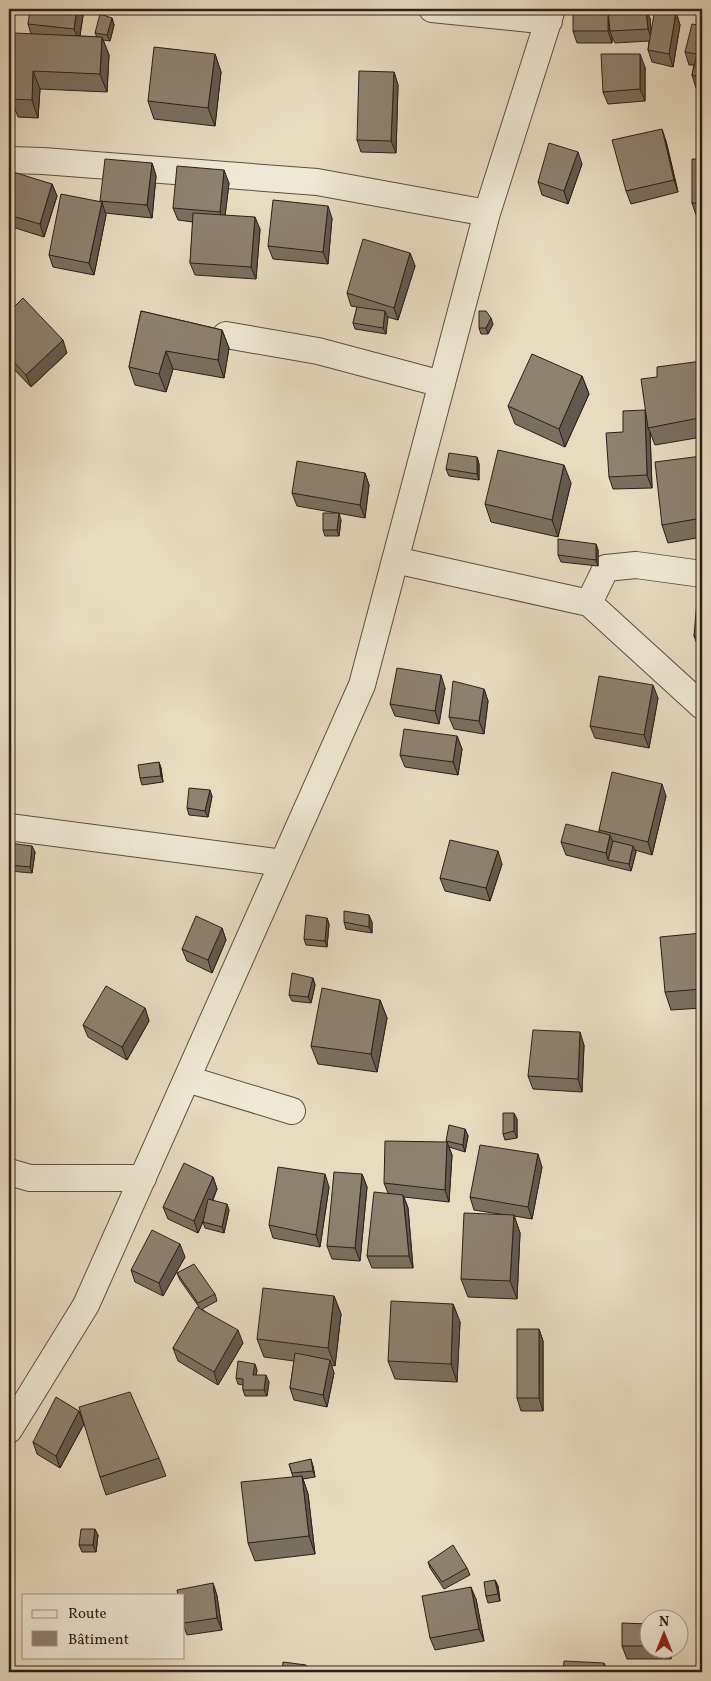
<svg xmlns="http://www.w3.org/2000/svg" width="711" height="1681" viewBox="0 0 711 1681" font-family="Vollkorn,serif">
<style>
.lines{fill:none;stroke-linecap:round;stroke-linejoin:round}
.street-casing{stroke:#5b4f44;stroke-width:28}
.street{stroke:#efe8d6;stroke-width:26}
.wall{fill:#796f60;stroke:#2c201a}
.shaded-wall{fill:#635a4e;stroke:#2c201a}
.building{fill:#8d8170;stroke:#2c201a}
</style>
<rect width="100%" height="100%" fill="#e7dbc0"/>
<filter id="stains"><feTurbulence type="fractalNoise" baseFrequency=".004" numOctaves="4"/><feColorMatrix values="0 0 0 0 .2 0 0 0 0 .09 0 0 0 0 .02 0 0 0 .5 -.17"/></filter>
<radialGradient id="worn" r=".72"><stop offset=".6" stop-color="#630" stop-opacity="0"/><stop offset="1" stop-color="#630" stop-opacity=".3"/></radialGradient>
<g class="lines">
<g class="street-casing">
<path id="street" d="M432,9L549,21
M9,160L43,161L317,182L487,213
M226,335L318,351L442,384
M395,560L589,603L702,706
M589,603L606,568L636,565L702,574
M9,827L283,863
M187,1079L292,1111
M9,1172L30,1178H143
M9,1430L86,1305L362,685L487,213L552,9"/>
</g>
<use href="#street" class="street"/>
</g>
<path class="wall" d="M84,9L80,36L97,37L95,33L112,18L114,25L110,41L103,40L109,55L107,92L40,89L38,118L18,117L11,99L31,34L28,24Z
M676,12L680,25L673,67L652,62L648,50L649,41L615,43L612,37V43H577L573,31L650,18L651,30Z
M702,26V89L696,88L692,75L694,65H689L685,52Z
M215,54L221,72L215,126L154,119L148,101Z
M645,67V101L608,104L603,92Z
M394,72L398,85L396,153L361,152L357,140Z
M666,141L678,192L631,204L626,191Z
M702,159V215H696L692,203Z
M152,163L156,176L152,218L105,213L106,215L94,275L53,267L49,255L101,202L100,201Z
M582,164L568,204L542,195L538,182Z
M9,175L52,184L57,196L44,237L9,226Z
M229,183L225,215L260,229L256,279L195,275L190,263L193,222L178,220L173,208Z
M332,218L328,264L273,259L268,246Z
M410,253L415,266L398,320L387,317L386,334L355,329L353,323L357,307L351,306L347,293Z
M141,311L222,330L229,348L224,378L173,369L166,392L135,385L129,367Z
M9,312L67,353L31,387L9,364Z
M493,324L488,334H481L479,328Z
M702,361V437L655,445L650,432L652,488L613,489L609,477L645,410L646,414L657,377Z
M582,376L589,394L565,447L515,424L508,406Z
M702,456V537L668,543L662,525Z
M477,457L479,464V480L449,476L446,469Z
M365,473L369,485L365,518L297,506L292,493Z
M571,483L558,537L491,522L485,504Z
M341,520L339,536H325L323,530Z
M596,544L598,550V566L561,562L558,555Z
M702,589V649H699L694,636Z
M445,688L439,724L395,716L390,704Z
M484,689L488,701L484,734L454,729L449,717Z
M658,698L649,748L595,738L590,726Z
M457,736L462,749L458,775L405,767L400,755Z
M159,762L161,768L163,782L142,785L140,778Z
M212,796L208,817L189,815L187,808Z
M666,796L652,855L635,850L636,852L631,871L566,855L561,842L599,832V830Z
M9,846L35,852L32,873L9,871Z
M502,864L490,901L445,891L440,878Z
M327,918L329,924L327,947L306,945L304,939Z
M344,922H372V933L346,929Z
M222,928L226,940L212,973L187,961L182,949Z
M702,933V1008L671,1010L665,992Z
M313,978L315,985L311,1003L292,1001L289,995Z
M380,1000L387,1018L377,1072L318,1064L311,1046Z
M145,1008L149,1021L127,1060L88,1037L83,1025Z
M584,1045L582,1092L533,1089L528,1076Z
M517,1119V1138L505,1140L503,1134Z
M465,1129L468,1136L465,1152L449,1147L452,1155L449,1202L404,1197L408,1208L413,1268H372L367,1256L388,1193L384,1183L447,1142L446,1141Z
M542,1167L532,1219L514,1216L520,1233L517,1299L468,1297L461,1279L506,1215L474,1210L470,1197Z
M362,1174L367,1187L360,1261L332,1259L327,1246Z
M213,1177L217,1189L213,1200L229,1210L224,1233L205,1228L203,1222L198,1233L168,1219L163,1207Z
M329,1187L320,1247L273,1238L269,1225Z
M185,1257L163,1296L135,1282L131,1270Z
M177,1273L215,1294L217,1301L202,1309L243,1343L218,1385L178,1361L173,1348L199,1307L180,1280Z
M334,1296L341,1314L335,1366L331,1365L334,1373L327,1407L294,1400L290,1388L294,1361L264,1357L257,1339Z
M453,1304L460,1322L457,1382L395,1379L388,1361Z
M539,1329L543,1341V1411H521L517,1398Z
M257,1370L256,1375L269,1382L267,1396H245L243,1390V1385L238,1384L236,1378Z
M79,1411L84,1424L60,1468L37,1454L33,1442Z
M159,1458L166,1476L106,1495L100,1477Z
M289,1464L313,1466L315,1477L303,1479L308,1494L315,1554L255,1561L248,1543L293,1477Z
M98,1535L96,1552H82L79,1545Z
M428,1562L467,1568L470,1575L444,1589L430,1568Z
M495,1580L498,1586L500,1601L488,1603L486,1596Z
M213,1583L217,1596L222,1630L187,1635L184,1627V1595Z
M476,1599L484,1641L435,1650L430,1638Z
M648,1624V1648H671V1659H627L622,1646Z"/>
<path class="shaded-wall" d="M9,9H11L9,17Z
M77,9H84L79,41L74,29Z
M646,9L650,18L652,41L648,29Z
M608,10L610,31L612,37V43L608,31Z
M676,12L680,25L673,67L669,54Z
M112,18L114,25L110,41L107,35Z
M102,37L109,55L107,92L100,74Z
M215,54L221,72L215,126L208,108Z
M640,54L645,67V101L640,89Z
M33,71L40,89L38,118L32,100Z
M394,72L398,85L396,153L391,141Z
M662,129L666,141L678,192L674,180Z
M578,152L582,164L568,204L564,191Z
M152,163L156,176L152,218L147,205Z
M224,170L229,183L224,225L220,212Z
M52,184L57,196L44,237L40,224Z
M102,202L106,215L94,275L89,263Z
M328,206L332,218L328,264L323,252Z
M255,217L260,229L256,279L251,267Z
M410,253L415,266L398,320L394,308Z
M385,311L388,318L386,334L383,328Z
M491,318L493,324L488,334L486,328Z
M222,330L229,348L224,378L218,360Z
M63,340L67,353L31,387L26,375Z
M166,351L173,369L166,392L159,374Z
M582,376L589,394L565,447L559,429Z
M697,404L702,418V426L699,418Z
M645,410L649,423L648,428L650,432L652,488L647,475Z
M477,457L479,464V480L477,474Z
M564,465L571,483L558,537L552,520Z
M365,473L369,485L365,518L360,505Z
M339,513L341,520L339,536L337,530Z
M596,544L598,550V566L596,560Z
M441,675L445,688L439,724L435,711Z
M653,685L658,698L649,748L644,735Z
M484,689L488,701L484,734L479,721Z
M457,736L462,749L458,775L453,762Z
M159,762L161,768L163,782L161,776Z
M662,784L666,796L652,855L648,842Z
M210,790L212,796L208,817L205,811Z
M610,835L615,848L608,860L606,853Z
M32,846L35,852L32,873L30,867Z
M633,846L636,852L631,871L629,864Z
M498,851L502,864L490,901L486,888Z
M369,915L372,922V933L369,927Z
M327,918L329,924L327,947L325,941Z
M222,928L226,940L212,973L208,960Z
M313,978L315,985L311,1003L308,997Z
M380,1000L387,1018L377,1072L371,1054Z
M145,1008L149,1021L127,1060L122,1047Z
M580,1032L584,1045L582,1092L578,1079Z
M514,1113L517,1119V1138L514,1131Z
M465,1129L468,1136L465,1152L463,1145Z
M447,1142L452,1155L449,1202L445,1190Z
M538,1154L542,1167L532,1219L528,1207Z
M325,1174L329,1187L320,1247L316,1235Z
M362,1174L367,1187L360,1261L355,1248Z
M213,1177L217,1189L198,1233L194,1221Z
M403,1195L408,1208L413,1268L409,1256Z
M227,1204L229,1210L224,1233L222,1227Z
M514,1215L520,1233L517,1299L510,1281Z
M180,1244L185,1257L163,1296L159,1283Z
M334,1296L341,1314L335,1366L328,1348Z
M453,1304L460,1322L457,1382L451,1364Z
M539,1329L543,1341V1411L539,1398Z
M238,1330L243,1343L218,1385L214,1372Z
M330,1360L334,1373L327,1407L323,1395Z
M255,1364L257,1370L255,1382L253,1375Z
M266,1375L269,1382L267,1396L264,1390Z
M79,1411L84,1424L60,1468L56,1456Z
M311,1459L313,1466L315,1477L313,1471Z
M302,1476L308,1494L315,1554L309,1536Z
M95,1529L98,1535L96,1552L93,1545Z
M495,1580L498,1586L500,1601L498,1594Z
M213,1583L217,1596L222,1630L217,1618Z
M471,1587L476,1599L484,1641L479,1629Z
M667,1648H671V1659Z
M604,1663L608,1672H604Z
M306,1665L309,1672H305Z"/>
<path class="building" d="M30,9H77L74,29L28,24Z
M573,9H646L648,29L610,31L608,10V31H573Z
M655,9H660L676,12L669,54L648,50Z
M100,14L112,18L107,35L95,33Z
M692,24L702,26V78L692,75L697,54L685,52Z
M14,33L102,37L100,74L33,71L32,100L11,99Z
M154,47L215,54L208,108L148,101Z
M601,54H640V89L603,92Z
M359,71L394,72L391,141L357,140Z
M662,129L674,180L626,191L612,140Z
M549,143L578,152L564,191L538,182Z
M105,159L152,163L147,205L100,201Z
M692,159H702V203H692Z
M177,166L224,170L220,212L173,208Z
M10,171L52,184L40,224L9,215V175Z
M61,194L102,202L89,263L49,255Z
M273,200L328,206L323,252L268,246Z
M193,213L255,217L251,267L190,263Z
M363,239L410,253L394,308L347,293Z
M23,298L63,340L26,375L9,357V312Z
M357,307L385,311L383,328L353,323Z
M141,311L222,330L218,360L166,351L159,374L129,367Z
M479,311H486L491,318L486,328H479Z
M532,354L582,376L559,429L508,406Z
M702,361V403L697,404L699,418L648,428L641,379L657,377V367Z
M645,410L647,475L609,477L606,433L623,432V411Z
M498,450L564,465L552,520L485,504Z
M449,453L477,457V474L446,469Z
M702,456V518L662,525L655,462Z
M297,461L365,473L360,505L292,493Z
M323,513H339L337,530H323Z
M558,539L596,544V560L558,555Z
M698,589H702V637L694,636Z
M397,668L441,675L435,711L390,704Z
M599,676L653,685L644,735L590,726Z
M453,681L484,689L479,721L449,717Z
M404,729L457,736L453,762L400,755Z
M159,762L161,776L140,778L138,765Z
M612,772L662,784L648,842L599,830Z
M189,788L210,790L205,811L187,808Z
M566,824L610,835L606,853L561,842Z
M450,840L498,851L486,888L440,878Z
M613,841L633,846L629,864L608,860Z
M9,843L32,846L30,867L9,865Z
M344,911L369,915V927L344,922Z
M306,915L327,918L325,941L304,939Z
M196,916L222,928L208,960L182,949Z
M702,933V989L665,992L660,937Z
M292,973L313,978L308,997L289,995Z
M106,986L145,1008L122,1047L83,1025Z
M322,988L380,1000L371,1054L311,1046Z
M533,1030L580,1032L578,1079L528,1076Z
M503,1113H514V1131L503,1134Z
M449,1125L465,1129L463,1145L446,1141Z
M385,1141L447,1142L445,1190L384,1183Z
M480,1145L538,1154L528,1207L470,1197Z
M184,1163L213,1177L194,1221L163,1207Z
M278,1167L325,1174L316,1235L269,1225Z
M334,1172L362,1174L355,1248L327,1246Z
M374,1192L403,1195L409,1256H367Z
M208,1199L227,1204L222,1227L203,1222Z
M464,1213L514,1215L510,1281L461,1279Z
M152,1230L180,1244L159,1283L131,1270Z
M194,1264L215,1294L198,1303L177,1273Z
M263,1288L334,1296L328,1348L257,1339Z
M391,1301L453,1304L451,1364L388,1361Z
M197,1307L238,1330L214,1372L173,1348Z
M517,1329H539V1398H517Z
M295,1353L330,1360L323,1395L290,1388Z
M238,1361L255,1364L253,1375H266L264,1390H243V1379L236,1378Z
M130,1392L159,1458L100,1477L79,1407Z
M56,1397L79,1411L56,1456L33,1442Z
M311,1459L313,1471L292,1473L289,1464Z
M302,1476L309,1536L248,1543L241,1482Z
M81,1529H95L93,1545H79Z
M453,1545L467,1568L442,1582L428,1562Z
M495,1580L498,1594L486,1596L484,1582Z
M213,1583L217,1618L184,1623V1595H178L177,1590Z
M471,1587L479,1629L430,1638L422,1596Z
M622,1623L648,1624V1646H622Z
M564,1661L604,1663V1672H563Z
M283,1662L306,1665L305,1672H282Z"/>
<rect width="711" height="1681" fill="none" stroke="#e7dbc0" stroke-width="30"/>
<rect x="10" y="10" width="691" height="1661" fill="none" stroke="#2c201a" stroke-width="2.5"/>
<rect x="15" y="15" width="681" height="1651" fill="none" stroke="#2c201a"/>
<rect x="22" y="1594" width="162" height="65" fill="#efe8d6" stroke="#a1988b"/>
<rect x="32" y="1610" width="25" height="8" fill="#efe8d6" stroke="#a1988b"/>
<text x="68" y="1618" font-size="15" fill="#2c201a">Route</text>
<rect x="32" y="1631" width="25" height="15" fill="#8d8170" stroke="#a1988b"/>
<text x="68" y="1644" font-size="15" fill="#2c201a">Bâtiment</text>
<g transform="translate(664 1634)"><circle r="24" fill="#efe8d6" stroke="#a1988b"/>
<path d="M0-4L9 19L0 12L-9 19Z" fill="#8f2418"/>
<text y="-8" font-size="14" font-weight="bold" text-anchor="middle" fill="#2c201a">N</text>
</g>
<rect width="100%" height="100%" filter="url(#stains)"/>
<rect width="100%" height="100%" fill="url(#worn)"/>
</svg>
